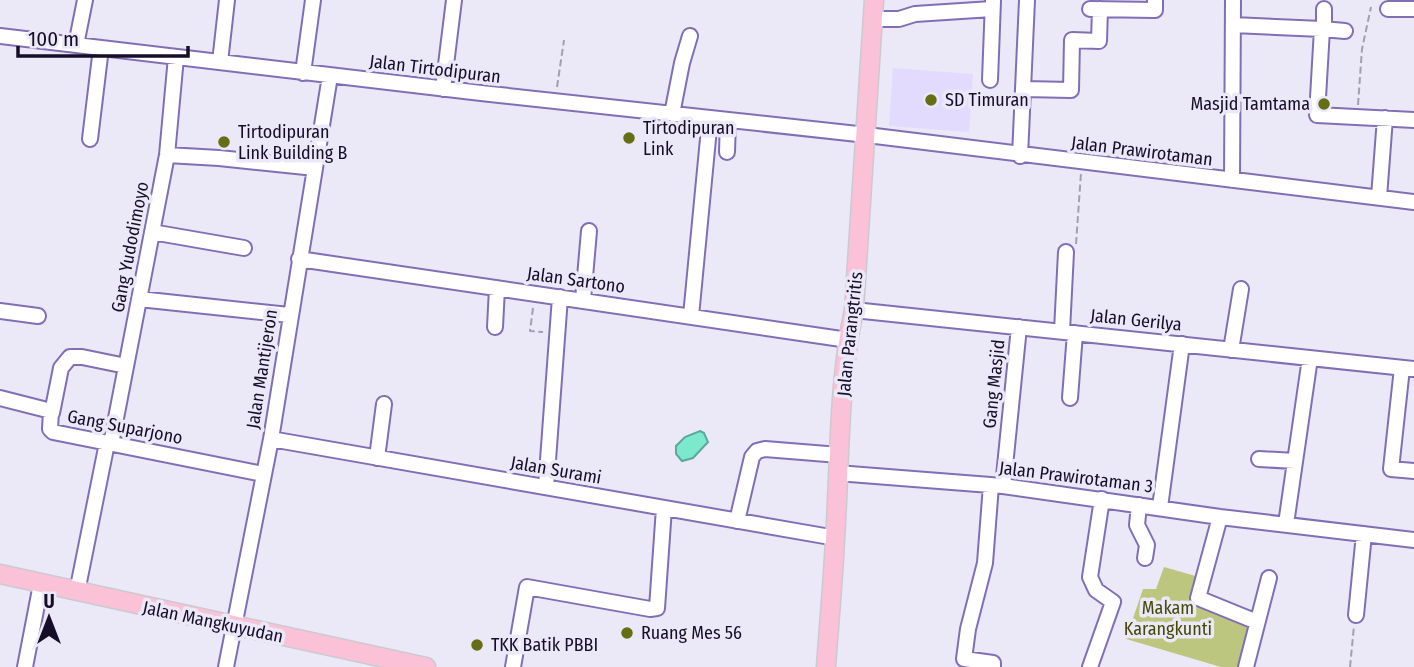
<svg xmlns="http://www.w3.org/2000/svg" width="1414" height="667" viewBox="0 0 1414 667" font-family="'Fira Sans Condensed',sans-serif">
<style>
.built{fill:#e2dbfd}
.green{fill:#bdc67e}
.water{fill:#7ce9cd;stroke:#5da79c;stroke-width:2}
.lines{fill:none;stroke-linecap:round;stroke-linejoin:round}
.minor-casing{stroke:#816fb5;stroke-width:18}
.major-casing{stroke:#cccad0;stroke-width:21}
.path{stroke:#a39eb2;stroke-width:2;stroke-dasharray:7 3.5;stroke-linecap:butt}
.minor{stroke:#fff;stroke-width:14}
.major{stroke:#fac1d7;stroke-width:18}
.poi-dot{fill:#666e15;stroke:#ebe8f8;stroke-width:2.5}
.labels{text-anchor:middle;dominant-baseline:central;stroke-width:7;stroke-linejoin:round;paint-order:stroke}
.street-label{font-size:18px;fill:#160e29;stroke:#ebe8f8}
.poi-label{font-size:18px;fill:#160e29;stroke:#ebe8f8;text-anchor:start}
.park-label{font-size:18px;fill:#444906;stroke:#ebe8f8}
</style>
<rect width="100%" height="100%" fill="#ebe8f8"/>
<path class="built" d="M893,68L973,74L969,132L889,126Z"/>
<path class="green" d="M1164,567L1199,577L1194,600L1256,621L1243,667H1221L1126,639L1143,589H1156Z"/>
<path class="water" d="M700,431L704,433L708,442L693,458L682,461L676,454V446L685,437Z"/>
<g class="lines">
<g class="minor-casing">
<path id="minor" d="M1090,9L1155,10V0
M1388,9H1414
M874,19H899L915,14L992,9
M1233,25L1322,29L1317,115L1414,120
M1322,29L1345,31
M1324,29V9
M0,36L481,93L867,135L1414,202
M76,45L85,0
M220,62L227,0
M303,73L313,0
M990,80L993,1
M443,89L454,0
M1024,89L1071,90L1072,40L1099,41L1100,9
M672,114L682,63L690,36
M90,139L101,48
M727,152L728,120
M167,155L219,158L315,168
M1020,156L1027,0
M1232,180L1233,0
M1379,197L1385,118
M152,232L244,248
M299,259L848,340
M139,299L289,315
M583,300L589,231
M854,310L1414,369
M0,311L38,316
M691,316L710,118
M495,327L497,288
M1062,331L1066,252
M1231,350L1241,289
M1402,368L1391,469L1414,471
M0,398L51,411L50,429L53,432L263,474
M1070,398L1075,333
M52,413L61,368L70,357H82L126,366
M271,439L836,538
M111,444L167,155L176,57
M377,458L384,404
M1259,459L1295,461
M837,473L1003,486L1220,517L1414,540
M991,485L985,563L968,629L964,659L993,663V667
M1003,486L1019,327
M546,487L560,297
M1139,505L1137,525L1147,545L1145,558
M1160,507L1182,344
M1220,517L1198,598L1257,622
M737,521L752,457L757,451L765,449L839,455
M1286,524L1310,358
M77,592L107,443
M1356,615L1364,534
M25,667L41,584
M226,667L271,439L330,76
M513,667L527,587L650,609L657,608L664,508
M1090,667L1113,602L1096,590L1090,577L1102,499
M1246,667L1269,578"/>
</g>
<g class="major-casing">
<path id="major" d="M0,574L426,667
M826,667C829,624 833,582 835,539C840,463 838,384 854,310L874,0"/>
</g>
<path class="path" d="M557,87L564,40
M1358,105L1362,49L1371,7
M1076,244L1081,173
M533,308L530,331L543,332
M1350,667L1354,626"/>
<use href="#minor" class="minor"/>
<use href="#major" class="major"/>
</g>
<g class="poi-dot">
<circle cx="931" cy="100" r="7"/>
<circle cx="1324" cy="104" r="7"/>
<circle cx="629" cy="138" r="7"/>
<circle cx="224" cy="142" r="7"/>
<circle cx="627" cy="633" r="7"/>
<circle cx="477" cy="645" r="7"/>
</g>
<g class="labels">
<g class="street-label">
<text transform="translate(435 69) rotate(7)">Jalan Tirtodipuran</text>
<text transform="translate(1142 151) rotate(7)">Jalan Prawirotaman</text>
<text transform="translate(130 247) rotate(-79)">Gang Yudodimoyo</text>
<text transform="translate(576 280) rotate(8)">Jalan Sartono</text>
<text transform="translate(1136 320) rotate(6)">Jalan Gerilya</text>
<text transform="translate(850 334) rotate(-84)">Jalan Parangtritis</text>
<text transform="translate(262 369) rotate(-81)">Jalan Mantijeron</text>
<text transform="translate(994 384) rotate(-84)">Gang Masjid</text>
<text transform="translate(125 427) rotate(11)">Gang Suparjono</text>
<text transform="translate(556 470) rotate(10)">Jalan Surami</text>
<text transform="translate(1076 477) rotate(7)">Jalan Prawirotaman 3</text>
<text transform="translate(213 622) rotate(12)">Jalan Mangkuyudan</text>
</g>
<g class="poi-label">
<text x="945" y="100">SD Timuran</text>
<text x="1310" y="104" text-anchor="end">Masjid Tamtama</text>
<text x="643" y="128">Tirtodipuran<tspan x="643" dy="21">Link</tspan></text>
<text x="238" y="132">Tirtodipuran<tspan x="238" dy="21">Link Building B</tspan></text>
<text x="641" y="633">Ruang Mes 56</text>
<text x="491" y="645">TKK Batik PBBI</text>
</g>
<g class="park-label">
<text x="1168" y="608">Makam<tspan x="1168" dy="21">Karangkunti</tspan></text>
</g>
</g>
<g transform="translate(49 618)" stroke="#ebe8f8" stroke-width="5" paint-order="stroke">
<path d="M0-5L12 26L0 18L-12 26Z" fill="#160e29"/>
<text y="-10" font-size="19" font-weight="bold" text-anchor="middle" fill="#160e29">U</text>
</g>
<path d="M18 46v10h170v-10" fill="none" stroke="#160e29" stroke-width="3.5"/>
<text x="28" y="46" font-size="21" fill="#160e29" stroke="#ebe8f8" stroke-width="5" paint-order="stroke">100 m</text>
</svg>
